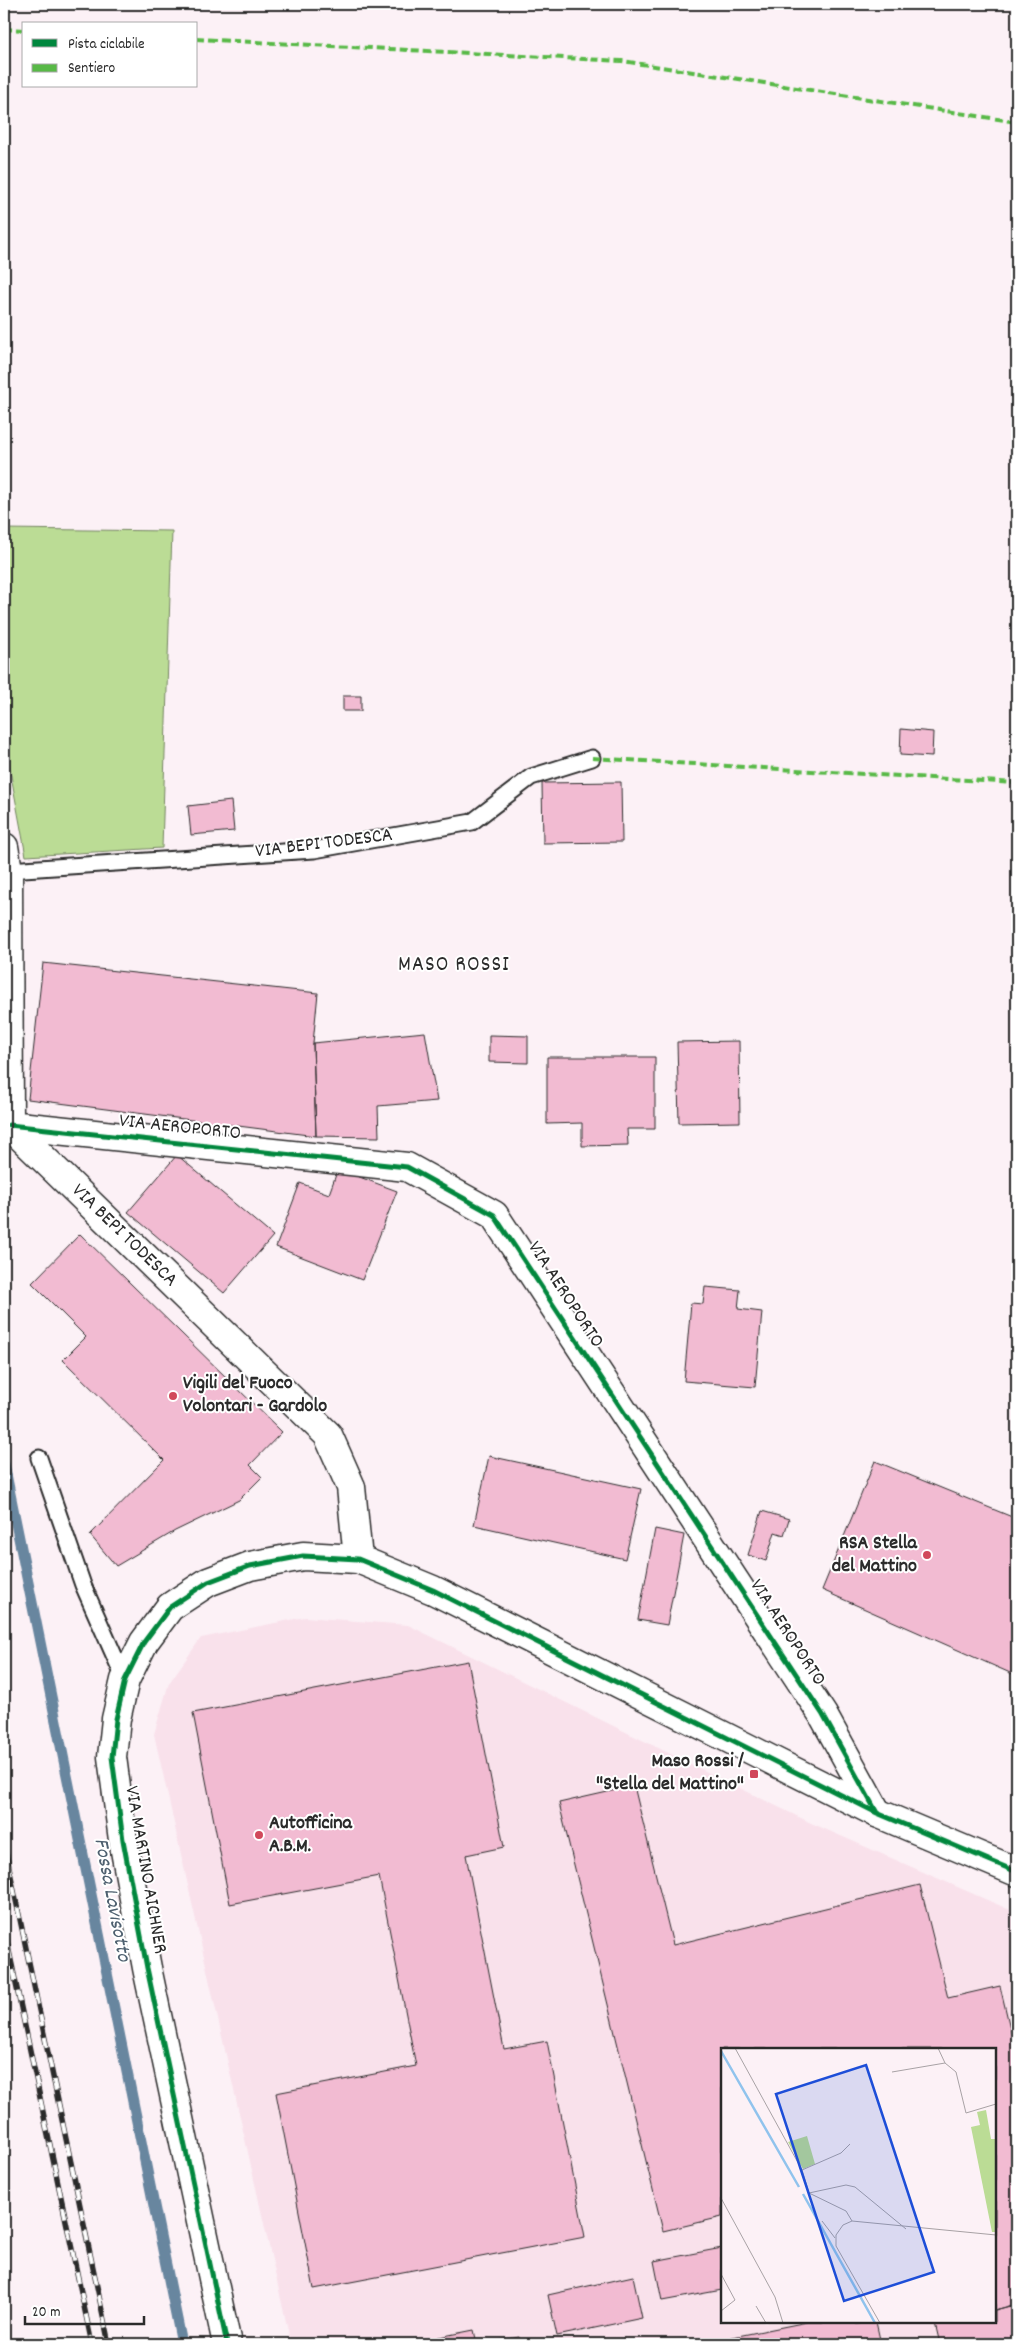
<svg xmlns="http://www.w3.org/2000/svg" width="1021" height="2348" viewBox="0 0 1021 2348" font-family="Dekko,sans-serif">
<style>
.built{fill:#f9e1eb;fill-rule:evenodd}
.green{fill:#bbdc95;stroke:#738460}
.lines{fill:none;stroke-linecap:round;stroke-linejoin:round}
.stream{stroke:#68869f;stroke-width:11}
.building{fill:#f2bbd2;stroke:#2b2b2b}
.lane-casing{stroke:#2b2b2b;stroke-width:19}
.street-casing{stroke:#2b2b2b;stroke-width:31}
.secondary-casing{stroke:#2b2b2b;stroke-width:31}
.lane{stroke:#fff;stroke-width:15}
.street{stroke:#fff;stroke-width:28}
.secondary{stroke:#fff;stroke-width:28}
.rail-casing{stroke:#2b2b2b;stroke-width:5.5}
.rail{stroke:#fff;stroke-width:4;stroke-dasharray:11;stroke-linecap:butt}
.quiet{stroke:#58b947;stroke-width:4;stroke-dasharray:8 4;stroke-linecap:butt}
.cycleway-casing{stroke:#fff;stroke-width:8}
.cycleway{stroke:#00873e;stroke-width:5}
.poi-dot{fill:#d1495b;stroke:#fff;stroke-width:2}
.labels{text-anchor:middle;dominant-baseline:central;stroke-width:4;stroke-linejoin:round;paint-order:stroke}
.street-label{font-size:20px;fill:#2b2b2b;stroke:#fff}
.poi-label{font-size:20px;font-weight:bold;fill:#2b2b2b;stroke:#fff;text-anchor:start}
.water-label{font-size:21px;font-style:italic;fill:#4e606f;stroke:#fff}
.quarter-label{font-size:22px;letter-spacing:1px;fill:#2b2b2b;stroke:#fff}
.inset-river{fill:none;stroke:#90c3ed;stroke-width:2.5}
.inset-road{fill:none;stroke:#a8a2a5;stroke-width:1}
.view{fill:#1d4ed8;fill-opacity:0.15;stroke:#1d4ed8;stroke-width:2.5}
.inset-edge{fill:none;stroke:#2b2b2b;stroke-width:2.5}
</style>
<rect width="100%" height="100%" fill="#fcf1f6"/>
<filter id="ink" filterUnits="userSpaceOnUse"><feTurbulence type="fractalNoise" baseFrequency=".02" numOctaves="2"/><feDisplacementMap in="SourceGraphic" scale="10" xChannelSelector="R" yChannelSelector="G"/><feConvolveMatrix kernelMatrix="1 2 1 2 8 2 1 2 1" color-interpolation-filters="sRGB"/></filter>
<g filter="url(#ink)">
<path class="built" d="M305,1617L408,1625L811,1823L1017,1913V2344H291L154,1734L169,1683L201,1638ZM722,2049H995V2322H722Z"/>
<path class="green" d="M4,529L172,531L162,848L26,856L4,738Z"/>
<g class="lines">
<path class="stream" d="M4,1464L182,2344"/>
</g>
<path class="building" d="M343,696H361V711H343Z
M901,729L933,732L932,757L900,755Z
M621,782L622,842L543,843L542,783Z
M231,801L234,831L191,835L188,806Z
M43,963L318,993L313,1043L316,1136L28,1099Z
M425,1032L437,1101L378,1106L379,1137L316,1136L313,1043Z
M489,1035L528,1036V1063L489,1062Z
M739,1041L740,1122L679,1123L677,1042Z
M547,1057H655V1129H627L628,1145L582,1146V1123L547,1124Z
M177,1155L273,1236L224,1293L128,1212Z
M338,1169L397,1191L362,1280L276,1247L300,1183L329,1194Z
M80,1234L282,1432L250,1465L262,1477L239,1500L175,1531L116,1566L90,1535L164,1460L63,1360L86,1337L32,1283Z
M705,1287L740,1290L738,1309L762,1312L755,1387L684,1381L691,1303L703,1304Z
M489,1456L641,1489L625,1559L474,1525Z
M875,1461L1017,1519V1676L822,1590Z
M762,1511L789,1519L784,1535L775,1532L766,1561L748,1555Z
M655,1529L684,1535L667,1625L638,1620Z
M468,1661L504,1847L466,1855L504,2049L547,2041L585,2237L314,2289L276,2093L416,2066L379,1876L230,1904L193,1713Z
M634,1786L673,1945L920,1885L948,1998L1000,1986L1017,2058V2304L995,2310V2049H722V2217L663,2231L559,1803Z
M722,2248V2290L662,2301L654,2261Z
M633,2276L642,2318L557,2336L548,2295Z
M1017,2304V2344H940L935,2323L995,2322V2310Z
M807,2322H856V2324L876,2322L881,2344H729L728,2338Z
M474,2330L477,2344H404Z
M519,2337L521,2344H480Z"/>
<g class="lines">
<g class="lane-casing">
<path id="lane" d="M8,870L314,850L472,822L531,777L592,758
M39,1458L83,1585L125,1680"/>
</g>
<g class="street-casing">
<path id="street" d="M4,847L8,870L9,1125L328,1435L351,1487L358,1559
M9,1125L407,1167L494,1215L823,1715L877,1813"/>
</g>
<g class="secondary-casing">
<path id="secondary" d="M227,2344L147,1968L123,1840L112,1757L116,1719L125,1680L144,1642L170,1607L208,1582L250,1566L303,1556L358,1559L433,1590L877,1813L1017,1872"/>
</g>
<use href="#lane" class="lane"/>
<use href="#street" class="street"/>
<use href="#secondary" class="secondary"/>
<g class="rail-casing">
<path id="rail" d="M4,1843L109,2344
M4,1927L92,2344"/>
</g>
<use href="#rail" class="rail"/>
<path class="quiet" d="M4,29L24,30
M196,39L622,61L1017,122
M592,758L1017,783"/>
<g class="cycleway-casing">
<path id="cycleway" d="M9,1125L407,1167L494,1215L823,1715L877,1813
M227,2344L147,1968L123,1840L112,1757L116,1719L125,1680L144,1642L170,1607L208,1582L250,1566L303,1556L358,1559L433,1590L877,1813L1017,1872"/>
</g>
<use href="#cycleway" class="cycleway"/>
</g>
</g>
<g class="poi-dot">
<circle cx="173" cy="1396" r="5"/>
<circle cx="927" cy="1555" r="5"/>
<rect x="749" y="1769" width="10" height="10" rx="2.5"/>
<circle cx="259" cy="1835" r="5"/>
</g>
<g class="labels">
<g class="street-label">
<text transform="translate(324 844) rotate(-7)">VIA BEPI TODESCA</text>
<text transform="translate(180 1128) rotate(6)">VIA AEROPORTO</text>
<text transform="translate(124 1236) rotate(44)">VIA BEPI TODESCA</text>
<text transform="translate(565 1295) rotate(57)">VIA AEROPORTO</text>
<text transform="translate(787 1633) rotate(57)">VIA AEROPORTO</text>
<text transform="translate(145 1870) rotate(80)">VIA MARTINO AICHNER</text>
</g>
<g class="poi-label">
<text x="183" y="1384">Vigili del Fuoco<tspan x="183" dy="23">Volontari - Gardolo</tspan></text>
<text x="917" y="1544" text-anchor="end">RSA Stella<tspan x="917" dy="23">del Mattino</tspan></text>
<text x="744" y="1762" text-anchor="end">Maso Rossi /<tspan x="744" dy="23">"Stella del Mattino"</tspan></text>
<text x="269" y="1824">Autofficina<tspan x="269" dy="23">A.B.M.</tspan></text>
</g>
<g class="water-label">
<text transform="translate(111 1900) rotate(79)">Fossa Lavisotto</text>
</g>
<g class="quarter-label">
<text x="454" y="965">MASO ROSSI</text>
</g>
</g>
<g transform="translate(721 2048)">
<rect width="275" height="275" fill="#fcf1f6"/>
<path d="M265,62L270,91H275V184H271L250,79L259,77L256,64ZM86,88L94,116L82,121L67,94Z" fill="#bbdc95"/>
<path class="inset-river" d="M0,3L78,139M82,146L154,275"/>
<path class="inset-road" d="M14,0L81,122L88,145L125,163L131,173M217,0L224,15M171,24L224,15L235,24L245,65L275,56M81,122L120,105L129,96M88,145L125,137L134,139L185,181M0,150L54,249L62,275M101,173L114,190M0,226L14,252L0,263M35,258L45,275M159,275L115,198V187L122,177L131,173L275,187"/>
<path class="view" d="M145,17L213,224L123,253L55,46Z"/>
<rect width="275" height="275" class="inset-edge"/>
</g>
<rect width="1021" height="2348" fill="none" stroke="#fff" stroke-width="20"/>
<rect x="10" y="10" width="1001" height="2328" fill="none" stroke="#2b2b2b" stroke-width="2" filter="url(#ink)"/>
<rect x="22" y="22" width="175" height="65" fill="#ffffff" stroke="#aaaaaa"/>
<rect x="32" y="39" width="25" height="8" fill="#00873e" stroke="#aaaaaa"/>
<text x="68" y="48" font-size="15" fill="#2b2b2b">Pista ciclabile</text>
<rect x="32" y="64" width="25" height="8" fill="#58b947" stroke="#aaaaaa"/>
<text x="68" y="72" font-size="15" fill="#2b2b2b">Sentiero</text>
<path d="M25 2316v8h119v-8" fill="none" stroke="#2b2b2b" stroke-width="2.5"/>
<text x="32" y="2316" font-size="15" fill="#2b2b2b" stroke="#ffffff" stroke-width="4" paint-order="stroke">20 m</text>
</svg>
